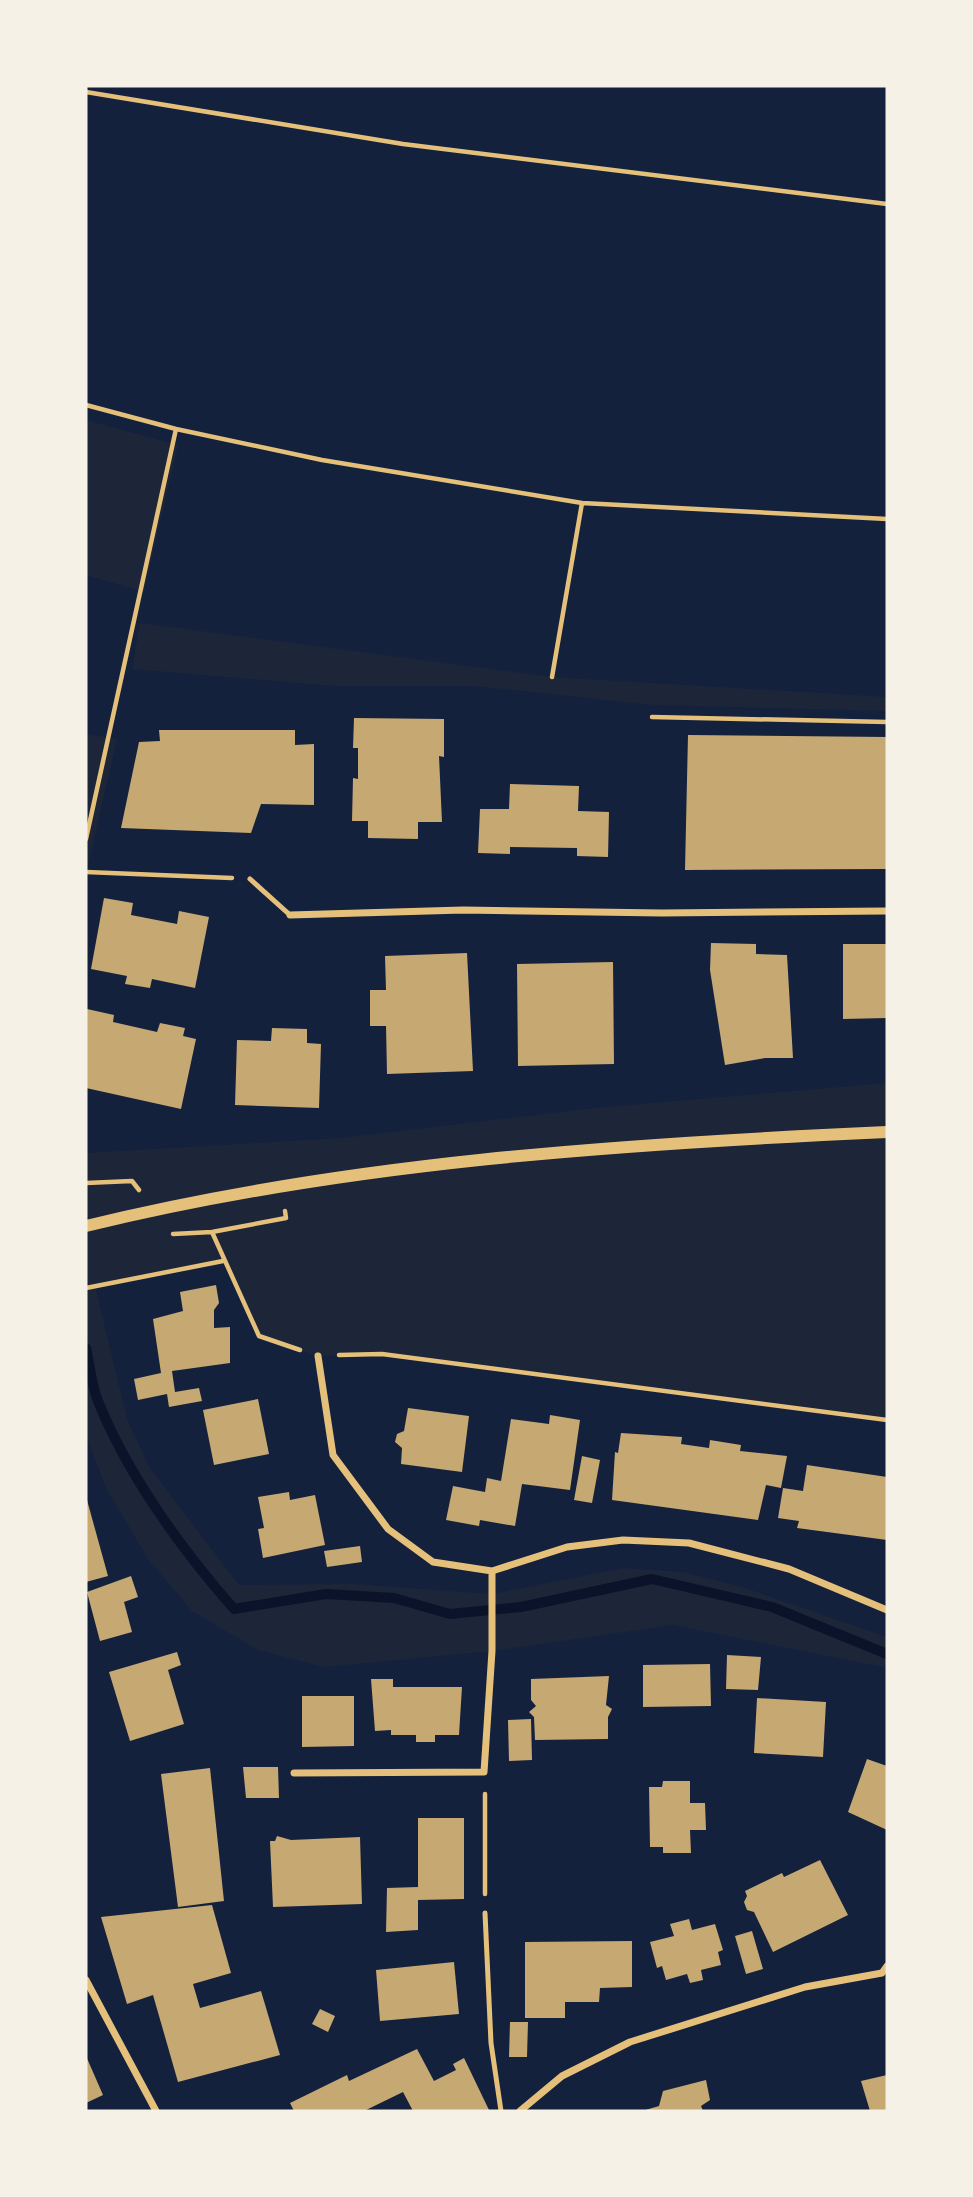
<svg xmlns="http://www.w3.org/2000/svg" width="973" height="2197" viewBox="0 0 973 2197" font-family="'PT Sans Narrow',sans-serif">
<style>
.green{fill:#1d2539}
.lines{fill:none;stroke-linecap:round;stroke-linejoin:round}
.stream{stroke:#0b132b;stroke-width:10}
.building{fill:#c6a872}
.path{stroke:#e5c07b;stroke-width:4.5}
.service{stroke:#e5c07b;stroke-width:5}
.minor{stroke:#e5c07b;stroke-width:7}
.tertiary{stroke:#e5c07b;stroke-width:12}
</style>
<rect width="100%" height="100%" fill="#14213d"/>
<path class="green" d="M86,420L178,445L144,592L86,575Z
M140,623L552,677L887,697V711L653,705L474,686H334L132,669Z
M86,734L117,739L86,874Z
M887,1083V1420L382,1354L318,1356L259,1336L223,1261L95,1286L127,1419L149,1467L239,1585L352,1584L492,1594L623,1568L683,1572L742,1587L887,1637V1661L883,1667L673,1625L492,1651L324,1667L258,1650L192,1611L148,1559L106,1488L86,1435V1153L341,1138L595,1108Z"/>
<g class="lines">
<path class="stream" d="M86,1348C90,1365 91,1384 98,1401C127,1474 182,1550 234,1609L326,1594L394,1598L450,1614L521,1607L652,1579L772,1607L887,1654"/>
</g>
<path class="building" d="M354,718L444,719V757L439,756L442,822H418V839L368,838V821H352L353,778L358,779V748H353Z
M159,730H295V745L314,744V805L261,804L251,833L121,828L139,742L160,741Z
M688,735L887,737V869L685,870Z
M510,784L579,786L578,811L609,812L608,857L577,856V848L510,847V854L478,853L480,809H509Z
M104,898L133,903L131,915L177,924L179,911L209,917L195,988L152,979L150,988L125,984L127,976L91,969Z
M711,943L756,944V954L787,955L793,1058H765L725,1065L710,970Z
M843,944H887V1018L843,1019Z
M467,953L473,1071L387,1074L386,1026H370V990H386L385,956Z
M613,962L614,1064L518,1066L517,964Z
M87,1009L114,1015L113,1022L157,1032L160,1023L185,1028L183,1036L196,1039L181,1109L86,1088Z
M272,1028L307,1029V1043L321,1044L319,1108L235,1105L237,1040L271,1041Z
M216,1285L219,1303L214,1310V1328L230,1327V1363L172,1371L175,1392L199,1388L202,1401L169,1407L167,1394L138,1400L134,1379L161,1373L153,1319L183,1311L180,1292Z
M258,1399L269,1454L214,1465L203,1410Z
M408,1408L469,1416L462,1472L401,1464L402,1448L395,1442L397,1434L404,1431Z
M550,1415L580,1420L570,1490L522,1484L515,1526L480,1520L479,1526L446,1520L453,1486L485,1492L487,1478L501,1481L511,1419L549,1424Z
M621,1433L682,1437L681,1444L709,1448L710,1440L741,1445L740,1451L787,1456L781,1488L766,1485L758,1520L612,1500L615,1452L618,1453Z
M582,1456L600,1460L592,1503L574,1500Z
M807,1465L887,1477V1540L797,1528L799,1521L778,1518L783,1488L803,1491Z
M289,1492L290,1500L315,1495L325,1545L263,1558L258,1529L264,1528L258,1497Z
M87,1500L108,1576L86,1582V1501Z
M360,1546L362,1562L327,1567L324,1551Z
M131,1576L138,1597L124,1602L132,1632L100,1641L87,1592Z
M177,1652L181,1665L168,1670L184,1724L130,1741L109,1672Z
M727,1655L761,1657L758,1690L726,1689Z
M710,1664L711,1706L643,1707V1665Z
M609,1676L606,1705L612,1709L608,1717V1739L535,1740L534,1717L529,1712L536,1706L531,1700V1679Z
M371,1679H393V1687H462L459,1735H435V1742H416V1735H391V1730L375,1731Z
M302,1696H354V1746L302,1747Z
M757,1698L826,1702L823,1757L754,1753Z
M531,1719L532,1760L509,1761L508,1720Z
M867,1759L887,1766V1830L848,1812Z
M243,1767H278L279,1798H246Z
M210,1768L224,1901L178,1907L161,1774Z
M663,1781H690V1803H705L706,1830H690L691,1853H663V1847H650L649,1787H662Z
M418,1818H464V1899L418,1900V1930L386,1932L387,1888L418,1887Z
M277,1836L291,1840L360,1837L362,1904L273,1907L270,1841H275Z
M820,1860L848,1915L773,1952L754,1912L747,1910L744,1902L747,1896L745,1891L782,1873L784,1877Z
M212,1905L231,1973L193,1984L200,2008L261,1991L280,2055L178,2082L153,1995L127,2004L101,1917Z
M689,1919L692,1930L715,1924L723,1950L718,1952L721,1965L701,1970L703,1980L690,1983L687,1974L666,1980L662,1966L657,1968L650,1942L674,1936L670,1924Z
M752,1931L763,1969L746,1974L735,1936Z
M632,1941V1987L600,1988L599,2002H565V2018H525V1942Z
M454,1962L459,2014L380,2021L376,1970Z
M320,2009L335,2016L328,2032L312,2024Z
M510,2022H528L527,2057H509Z
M417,2049L434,2081L456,2070L453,2064L464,2058L489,2110L413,2111L403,2092L364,2111H294L290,2103L347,2075L349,2081Z
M86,2056L103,2095L86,2103Z
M887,2075V2111H870L861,2081Z
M706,2080L710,2100L701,2106L703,2111H642L659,2106L663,2091Z"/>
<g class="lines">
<path class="path" d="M86,92L403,144L887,204
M86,405L176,429L322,460L582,503L887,519
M552,677L582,503
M652,717L887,722
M86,839L176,429
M86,872L232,878
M86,1183L132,1181L139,1190
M212,1232L259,1336L300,1350
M173,1234L212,1232L286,1218L285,1211
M86,1288L223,1261
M339,1355L382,1354L887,1420
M485,1794V1894"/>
<path class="service" d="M250,879L290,915
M485,1913L491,2043L501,2111"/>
<path class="minor" d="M290,915L463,910L662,913L887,911
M318,1356L333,1455L388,1529L433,1562L492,1571L567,1547L623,1540L689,1543L789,1569L887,1610
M294,1773L484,1772L492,1651V1571
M86,1980L156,2111
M520,2111L562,2076L630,2042L805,1987L882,1973L887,1966"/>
<path class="tertiary" d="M86,1226C347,1162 619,1144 887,1132"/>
</g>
<rect width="973" height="2197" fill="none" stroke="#f6f1e7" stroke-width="175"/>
</svg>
